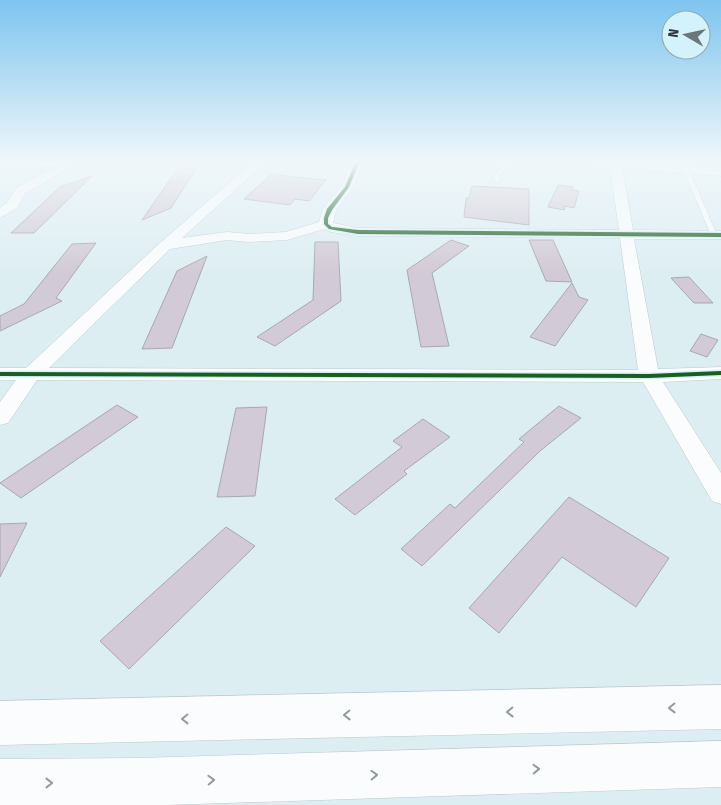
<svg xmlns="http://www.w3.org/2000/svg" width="721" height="805" viewBox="0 0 721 805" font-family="'Fira Sans Condensed',sans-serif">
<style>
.building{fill:#d2cad6;stroke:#a6a9ae}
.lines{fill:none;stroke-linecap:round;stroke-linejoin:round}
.service-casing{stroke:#bcc9cd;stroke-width:1}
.minor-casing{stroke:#bcc9cd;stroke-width:1}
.secondary-casing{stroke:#bcc9cd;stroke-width:1}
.service{fill:#fafcfd;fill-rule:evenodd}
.minor{fill:#fafcfd;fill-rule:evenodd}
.secondary{fill:#fafcfd;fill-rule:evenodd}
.cycleway-casing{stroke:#d4f2fc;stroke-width:3}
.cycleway{fill:#1b5e20;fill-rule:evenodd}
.oneway{stroke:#929a9c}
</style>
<rect width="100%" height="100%" fill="#ddeef3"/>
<path class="building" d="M178,168L196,169L171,208L142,220Z
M272,174L292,177L326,180L309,201L295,199L290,205L244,199Z
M92,176L34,233H11L60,187Z
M558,185L573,187L572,190L579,191L574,208L565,206L564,210L548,207Z
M472,186L529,189V225L464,217L466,198H469Z
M451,240L469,246L432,273L449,346L421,347L407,270Z
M529,240H553L572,282L546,281Z
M315,242H338L341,301L275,346L257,337L313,300Z
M96,243L56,298L62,301L0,331V316L24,304L72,244Z
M207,256L172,348L142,349L177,271Z
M689,277L713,303H694L671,278Z
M572,283L579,297L588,300L555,346L530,337Z
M701,334L718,340L707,357L690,351Z
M117,405L138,417L21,498L0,483Z
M559,406L581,418L540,451L422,566L401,549L450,504L455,508L524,442L519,439Z
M267,407L255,496L217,497L236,408Z
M423,419L450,437L404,471L407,474L355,515L335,499L402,447L393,441Z
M569,497L669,558L636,607L562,557L499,633L469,608Z
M27,523L0,577V524Z
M226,527L255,546L129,669L100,641Z"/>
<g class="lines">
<g class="service-casing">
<path id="service" d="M501,161H507V168L499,175V182H495L493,175L501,168Z
M714,161H721V163Z
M687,170L690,172L717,235L716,236L711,235L684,172Z"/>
</g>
<g class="minor-casing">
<path id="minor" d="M12,161H82L25,193L17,208L0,218V208L7,203L16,188L58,166L0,170V164Z
M254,161H267L182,238L227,232L249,234L286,232L319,222L323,209L341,187L352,161H364L353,187L336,210L333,223L358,228L619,230L610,167L577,164L571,161H622L721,168V176L622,168L633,230L721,231V239H634L658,369L721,367V379L663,382L721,473V504L712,501L643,382L37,380L8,423L0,425V402L16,380H0V368H26L161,242ZM324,229L331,232L358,236L620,238L638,370L49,368L170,249L227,240L249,242L287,240Z"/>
</g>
<g class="secondary-casing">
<path id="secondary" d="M721,685V729L0,745V701Z
M721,741V787L167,805H0V759L138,758Z"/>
</g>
<use href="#service" class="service"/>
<use href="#minor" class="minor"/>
<use href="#secondary" class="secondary"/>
<g class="cycleway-casing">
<path id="cycleway" d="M356,161H360L349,187L332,210L328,218V224L332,227L358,230L721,233V237L358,234L329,229L324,224V218L327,209L345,187Z
M721,371V375L649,378L0,376V372L649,374Z"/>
</g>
<use href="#cycleway" class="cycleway"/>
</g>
<defs><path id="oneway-chevron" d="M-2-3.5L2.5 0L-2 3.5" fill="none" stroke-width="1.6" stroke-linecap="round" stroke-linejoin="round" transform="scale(1.25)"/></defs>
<g class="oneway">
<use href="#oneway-chevron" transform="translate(672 708) rotate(179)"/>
<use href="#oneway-chevron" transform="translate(510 712) rotate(179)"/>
<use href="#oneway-chevron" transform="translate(347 715) rotate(179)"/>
<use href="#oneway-chevron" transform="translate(185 719) rotate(179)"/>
<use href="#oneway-chevron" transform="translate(536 769) rotate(-2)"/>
<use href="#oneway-chevron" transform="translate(374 775) rotate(-2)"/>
<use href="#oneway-chevron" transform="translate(211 780) rotate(-2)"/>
<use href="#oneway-chevron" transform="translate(49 783)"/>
</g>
<linearGradient id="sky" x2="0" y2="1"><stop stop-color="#7dc4ef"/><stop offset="0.59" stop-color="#f0f7fa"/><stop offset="1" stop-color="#f0f7fa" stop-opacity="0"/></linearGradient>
<rect width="721" height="274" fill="url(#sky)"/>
<g transform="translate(686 35) rotate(279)"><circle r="24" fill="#d4f2fc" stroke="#90a7af"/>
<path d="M0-4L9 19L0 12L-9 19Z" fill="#69777b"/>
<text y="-8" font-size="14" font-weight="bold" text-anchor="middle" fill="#2b373b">N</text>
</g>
</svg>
